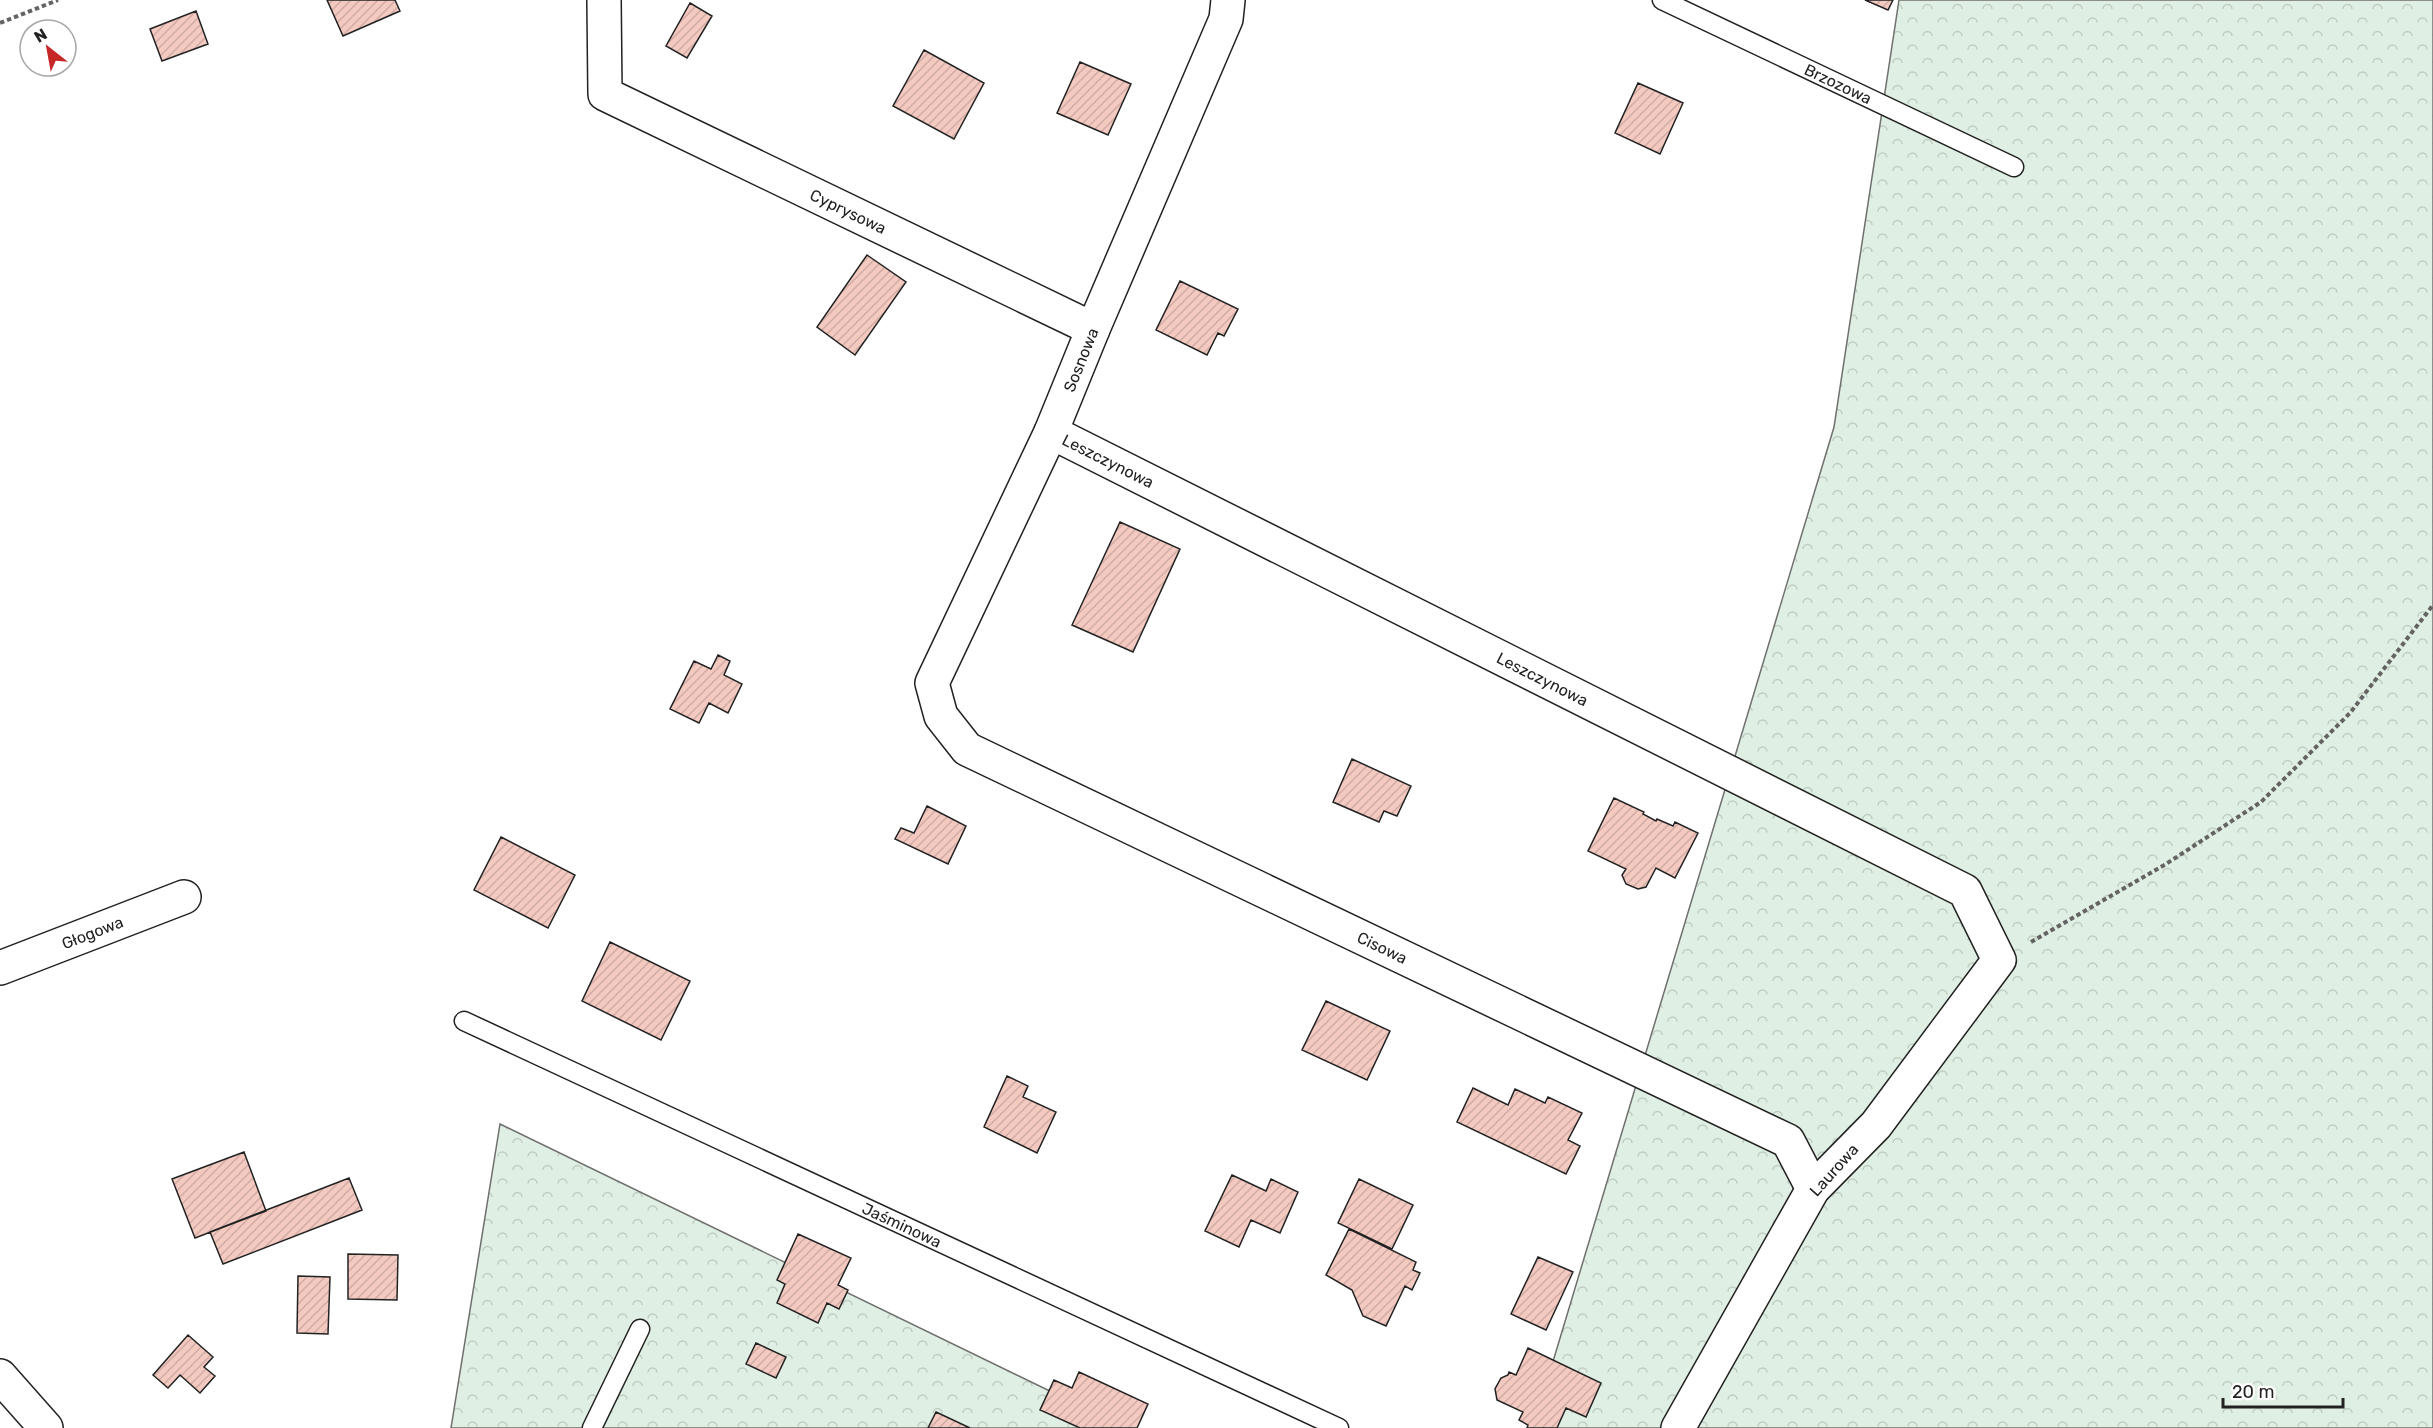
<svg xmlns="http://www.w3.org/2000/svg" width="2433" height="1428" viewBox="0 0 2433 1428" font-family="Rubik,sans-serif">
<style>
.forest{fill:url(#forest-crowns);stroke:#6f6f6f;stroke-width:1.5}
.building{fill:url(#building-hatch);stroke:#222;stroke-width:1.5}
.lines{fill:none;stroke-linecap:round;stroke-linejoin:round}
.service-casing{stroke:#222;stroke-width:21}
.minor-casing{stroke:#222;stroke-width:36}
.path{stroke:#646464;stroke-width:4;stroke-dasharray:4.5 3;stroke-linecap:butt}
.service{stroke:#fff;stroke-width:18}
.minor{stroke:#fff;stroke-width:33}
.labels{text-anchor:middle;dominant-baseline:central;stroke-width:4.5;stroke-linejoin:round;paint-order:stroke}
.street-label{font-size:16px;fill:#222;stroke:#fff}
</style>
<defs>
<pattern id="forest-crowns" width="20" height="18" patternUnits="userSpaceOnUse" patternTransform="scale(1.5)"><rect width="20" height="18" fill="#e0efe3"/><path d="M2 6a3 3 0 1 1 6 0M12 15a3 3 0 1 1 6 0" fill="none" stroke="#c0cdc2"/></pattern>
<pattern id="building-hatch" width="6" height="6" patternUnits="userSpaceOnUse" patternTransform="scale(1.5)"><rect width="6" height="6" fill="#f3c9c0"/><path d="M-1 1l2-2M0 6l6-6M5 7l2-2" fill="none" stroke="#d0aca5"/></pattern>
</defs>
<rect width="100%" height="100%" fill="#fff"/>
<path class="forest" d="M1899,0H2433V1428H1533L1834,427Z
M500,1124L1126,1428H451Z"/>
<path class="building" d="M327,0H395L400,11L343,36Z
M1865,0H1893L1888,10Z
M690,3L712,16L687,58L666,46Z
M196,11L208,44L162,61L150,29Z
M924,50L984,83L954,139L893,106Z
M1080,62L1131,84L1108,135L1057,113Z
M1638,83L1683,103L1660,154L1615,133Z
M867,255L906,282L855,355L817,327Z
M1180,281L1238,309L1224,336L1218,333L1207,355L1156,330Z
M1120,522L1180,549L1133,652L1072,625Z
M718,655L730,661L724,675L742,684L728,713L709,703L699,723L670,709L694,661L711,669Z
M1352,759L1411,786L1397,816L1384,811L1379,822L1333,802Z
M1614,798L1644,812L1643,814L1656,821L1657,819L1673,826L1675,822L1698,833L1675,878L1656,868L1646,887L1638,889L1626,884L1622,875L1626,869L1588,851Z
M927,806L966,826L948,864L895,839L901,828L914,833Z
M501,837L575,875L548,928L474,890Z
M610,942L690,981L661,1040L582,1001Z
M1326,1001L1390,1031L1367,1080L1302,1050Z
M1007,1076L1028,1086L1023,1097L1056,1112L1037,1153L984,1127Z
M1473,1088L1508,1105L1515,1089L1545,1103L1548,1097L1582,1113L1568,1140L1580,1146L1566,1174L1457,1122Z
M244,1152L266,1211L195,1238L172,1179Z
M1232,1175L1266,1191L1271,1179L1298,1192L1280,1233L1251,1220L1239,1247L1205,1231Z
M349,1178L362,1210L223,1264L210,1232Z
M1359,1179L1413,1205L1392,1249L1338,1223Z
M1349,1229L1416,1262L1413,1270L1420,1273L1412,1290L1405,1286L1386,1326L1363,1316L1352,1290L1326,1275Z
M798,1234L851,1258L838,1285L848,1290L839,1309L827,1303L818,1323L777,1303L785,1284L777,1280Z
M348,1254L398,1255L397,1300L348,1299Z
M1538,1257L1573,1272L1546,1330L1511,1314Z
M298,1276L330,1277L328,1334L297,1333Z
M188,1335L213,1357L204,1367L215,1376L200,1393L180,1375L168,1388L153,1375Z
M756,1343L786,1357L776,1378L746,1364Z
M1528,1348L1601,1383L1586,1417L1566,1408L1557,1428H1527L1528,1425L1519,1420L1523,1412L1497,1400L1495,1389L1501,1378L1508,1375L1509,1372L1516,1375Z
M1079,1372L1148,1404L1137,1428H1080L1040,1410L1054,1380L1072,1388Z
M936,1412L970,1428H928Z"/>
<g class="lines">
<g class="service-casing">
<g id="service">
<path id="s1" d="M1662,0L2014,167"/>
<path id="s2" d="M464,1021L1339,1428"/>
<path d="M592,1428L640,1329"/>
</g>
</g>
<g class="minor-casing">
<g id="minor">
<path id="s3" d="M604,0L605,94L1093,329"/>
<path id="s4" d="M1228,0L1226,19L1093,329L1051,432L932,683L941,716L967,749L1788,1141L1813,1189"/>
<path id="s5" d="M1051,432L1965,891L1999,960L1876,1125L1813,1189L1678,1428"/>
<path id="s6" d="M0,968L184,897"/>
<path d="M0,1376L46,1428"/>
</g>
</g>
<path class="path" d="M0,23L58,0
M2031,942L2166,864L2261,802L2350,713L2433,605"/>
<use href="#service" class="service"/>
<use href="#minor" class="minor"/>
</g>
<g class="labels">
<g class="street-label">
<text stroke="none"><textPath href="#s1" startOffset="195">Brzozowa</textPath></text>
<text stroke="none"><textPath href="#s3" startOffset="364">Cyprysowa</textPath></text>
<text transform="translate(1081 360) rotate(-68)">Sosnowa</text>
<text stroke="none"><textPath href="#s5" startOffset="64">Leszczynowa</textPath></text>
<text stroke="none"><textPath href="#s5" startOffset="550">Leszczynowa</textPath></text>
<text stroke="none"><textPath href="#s6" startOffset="99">Głogowa</textPath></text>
<text stroke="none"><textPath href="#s4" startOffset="1282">Cisowa</textPath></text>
<text transform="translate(1834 1170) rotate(-48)">Laurowa</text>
<text stroke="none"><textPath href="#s2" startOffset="483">Jaśminowa</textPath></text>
</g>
</g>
<g transform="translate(48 48) rotate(329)"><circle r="28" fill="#ffffff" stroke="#a7a7a7" stroke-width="1.5"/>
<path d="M0-4.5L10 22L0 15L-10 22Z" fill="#c62828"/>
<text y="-9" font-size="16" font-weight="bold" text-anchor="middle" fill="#222222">N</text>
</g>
<path d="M2223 1398v9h120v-9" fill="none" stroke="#222222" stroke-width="3"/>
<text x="2232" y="1398" font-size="18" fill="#222222" stroke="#ffffff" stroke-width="4.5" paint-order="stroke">20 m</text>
</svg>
